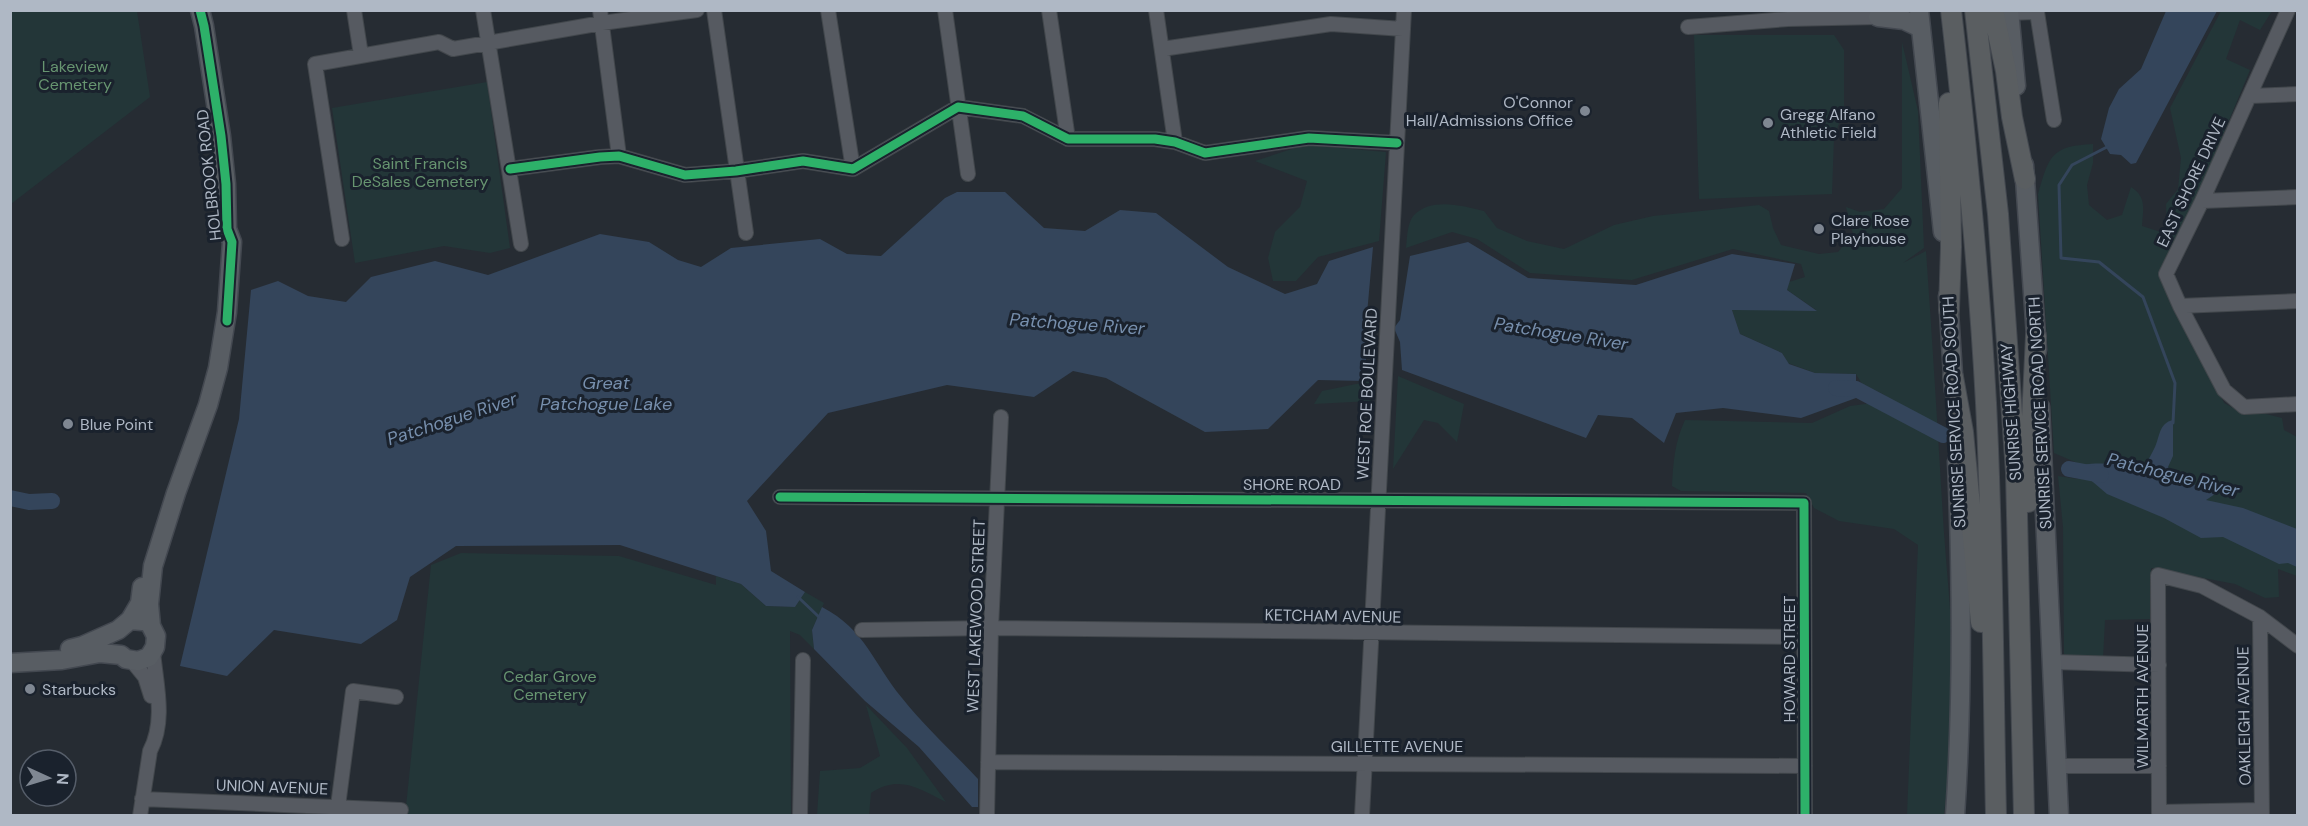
<svg xmlns="http://www.w3.org/2000/svg" width="2308" height="826" viewBox="0 0 2308 826" font-family="'DM Sans',sans-serif">
<style>
.green{fill:#233638}
.water{fill:#34455b}
.lines{fill:none;stroke-linecap:round;stroke-linejoin:round}
.stream{stroke:#34455b;stroke-width:3}
.river{stroke:#34455b;stroke-width:16}
.minor-casing{stroke:#42474c;stroke-width:16}
.major-casing{stroke:#434850;stroke-width:21}
.highway-casing{stroke:#43484f;stroke-width:22}
.minor{stroke:#565a61;stroke-width:14}
.major{stroke:#585d63;stroke-width:18}
.highway{stroke:#5a5e61;stroke-width:20}
.cycleway-casing{stroke:#1a222d;stroke-width:13}
.cycleway{stroke:#2db169;stroke-width:9}
.poi-dot{fill:#7f8792;stroke:#1a222d;stroke-width:2}
.labels{text-anchor:middle;dominant-baseline:central;stroke-width:6;stroke-linejoin:round;paint-order:stroke}
.park-label{font-size:16px;fill:#679570;stroke:#1a222d}
.poi-label{font-size:16px;fill:#afb8c5;stroke:#1a222d;text-anchor:start}
.street-label{font-size:16px;fill:#afb8c5;stroke:#1a222d}
.water-label{font-size:18px;font-style:italic;fill:#778fad;stroke:#1a222d}
</style>
<rect width="100%" height="100%" fill="#262c33"/>
<path class="green" d="M11,10L137,11L150,97L11,204Z
M2221,11H2272L2260,30L2240,20L2226,59L2250,70L2203,183L2161,269L2224,403L2243,413L2254,411L2282,418L2284,430L2297,437V576L2278,569L2279,597L2265,598L2235,584L2151,568L2150,619L2105,620L2103,659L2073,658L2064,654L2063,527L2058,476L2078,479L2082,465L2054,453L2038,194C2049,156 2051,146 2093,144V163L2087,185L2089,205L2107,220L2122,215L2131,187C2147,197 2143,209 2142,226L2167,234L2166,204L2178,189L2181,158L2170,108Z
M1694,35H1834L1844,50V108L1834,138L1832,194L1699,199Z
M1902,42L1918,111L1924,248L1903,263L1926,251C1932,335 1937,418 1942,501C1945,561 1953,620 1953,679C1953,725 1949,770 1944,815H1907L1918,545L1894,529L1839,521L1814,508L1806,493L1681,491L1672,486C1673,463 1675,441 1685,420L1812,423L1850,406L1873,403L1906,424L1937,432L1881,393L1862,384L1856,374L1815,373L1788,363L1782,353L1740,334L1732,310H1816L1787,290L1789,282L1805,277L1801,264L1733,249L1632,280L1530,273L1477,239L1452,232L1406,248C1407,238 1407,223 1414,215C1432,197 1463,206 1484,211L1497,228L1527,241L1564,249L1614,225L1653,216L1759,205L1769,211L1773,228L1781,245L1819,254L1838,252L1853,234L1846,207L1860,212L1884,209L1902,188Z
M487,82L510,248L490,253L444,246L355,263L332,108Z
M1304,145L1386,152L1379,241L1318,257L1296,281H1273L1268,258L1275,232L1300,207L1307,181L1255,161Z
M1398,376L1464,404L1457,442L1438,423L1424,420L1393,469Z
M1371,381V401L1314,404L1322,391Z
M461,553L619,556L716,585V576L741,584L766,606L795,607L805,592L824,603L812,630L814,649L800,635L790,631L791,815L405,816L431,565Z
M866,705L907,748L946,802C919,789 900,774 871,793L869,815H817L820,771L860,768L880,756Z"/>
<path class="water" d="M2166,11H2217L2136,163L2131,164L2121,155L2110,154L2101,139L2109,108L2119,89L2141,69Z
M957,192H1005L1044,228L1085,231L1120,210L1156,213L1228,267L1285,294L1317,284L1329,261L1373,247L1367,314L1377,328L1367,339L1365,381L1318,380L1268,429L1205,432L1106,378L1073,371L1034,397L947,385L828,413L747,501L766,531L771,571L805,592L795,607L766,606L741,584L620,545L456,546L410,577L397,620L361,644L274,630L227,676L180,666L239,419L251,290L278,281L308,296L346,302L371,277L435,261L488,275L600,234L649,242L678,260L701,267L731,248L820,239L847,254L881,256L945,198Z
M1468,242L1528,278L1636,285L1732,254L1795,264L1787,290L1817,311L1732,310L1740,334L1782,353L1789,364L1815,373L1856,374V398L1801,418L1723,408L1676,413L1664,443L1632,418L1598,415L1586,438L1402,370L1400,342L1394,328L1400,320L1410,256Z
M2173,420V456L2168,467L2175,480L2208,488L2226,483L2224,488L2206,500L2243,508L2297,529V567L2288,563L2279,564L2223,537L2201,538L2164,518L2107,494L2080,471L2082,465C2103,461 2124,466 2145,465C2149,459 2152,453 2155,447C2160,436 2159,423 2173,420Z
M822,607C866,630 873,663 902,698C925,727 953,752 978,779V807H972L919,747L865,701L814,649L812,630Z"/>
<g class="lines">
<path class="stream" d="M2107,147L2072,165L2059,185L2061,258L2099,262L2143,297L2175,383L2173,423
M798,597L819,617"/>
<path class="river" d="M1836,388L1856,389L1943,435
M2069,469L2101,475
M10,498L29,502L52,501"/>
<g class="minor-casing">
<path id="minor" d="M354,10L361,55
M483,10L521,244
M600,10L619,156
M714,10L746,233
M828,10L853,169
M945,10L968,174
M1049,10L1068,139
M1156,10L1175,142
M2288,10L2202,201L2166,274L2180,306L2224,390L2244,407L2298,404
M2010,13L2037,12L2054,120
M1688,27L1788,19L1878,17
M1162,49L1331,24L1403,29
M2250,96L2298,94
M510,169L600,157L619,156L685,175L736,171L803,161L853,169L958,107L1023,116L1068,139H1155L1175,142L1205,153L1309,138L1397,143
M2202,201L2298,197
M342,239L315,64L439,42L453,49L602,23L697,10
M2180,306L2298,301
M780,497L1804,503L1805,816
M2260,617L2262,816
M862,630L991,628L1804,637
M132,661L145,677L151,696
M2053,662L2159,665
M988,762L1805,766
M2057,766H2159
M142,799L401,810
M338,806L353,691L396,697
M2159,812L2262,810
M140,816L150,751C166,721 156,684 153,652
M800,816L803,660
M987,816L991,628L1001,417
M1362,816L1404,10
M2159,816L2158,575L2202,586L2260,617L2298,646"/>
</g>
<g class="major-casing">
<path id="major" d="M1919,10L1943,232
M2009,10L2016,86
M1878,17L1904,20L1921,28
M2024,165L2037,350
M1948,296L1954,391
M2040,407L2059,816
M130,620L140,603L142,587
M70,649L82,646L118,630L130,620L142,621
M10,663L62,660L100,653L121,655L126,659L138,661L149,657L155,647L156,636L151,626L149,604L153,566L176,493L208,405L218,368L227,312L232,242L227,229L226,184L221,136L204,26L200,10
M1955,816C1963,697 1962,579 1957,461"/>
</g>
<g class="highway-casing">
<path id="highway" d="M1951,10C1966,141 1979,272 1986,403C1993,541 1993,678 1996,816
M1975,10L1998,214L2016,472L2024,816
M1993,10L2006,71L2012,117L2025,179
M1949,103L1951,247L1949,310
M1953,377L1963,432L1981,622
M2028,502L2036,336"/>
</g>
<use href="#minor" class="minor"/>
<use href="#major" class="major"/>
<use href="#highway" class="highway"/>
<g class="cycleway-casing">
<path id="cycleway" d="M200,10L204,26L221,136L226,184L227,229L232,242L227,321
M510,169L600,157L619,156L685,175L736,171L803,161L853,169L958,107L1023,116L1068,139H1155L1175,142L1205,153L1309,138L1397,143
M780,497L1804,503L1805,816"/>
</g>
<use href="#cycleway" class="cycleway"/>
</g>
<g class="poi-dot">
<circle cx="1585" cy="111" r="6"/>
<circle cx="1768" cy="123" r="6"/>
<circle cx="1819" cy="229" r="6"/>
<circle cx="68" cy="424" r="6"/>
<circle cx="30" cy="689" r="6"/>
</g>
<g class="labels">
<g class="park-label">
<text x="75" y="66">Lakeview<tspan x="75" dy="18">Cemetery</tspan></text>
<text x="420" y="163">Saint Francis<tspan x="420" dy="18">DeSales Cemetery</tspan></text>
<text x="550" y="676">Cedar Grove<tspan x="550" dy="18">Cemetery</tspan></text>
</g>
<g class="poi-label">
<text x="1573" y="102" text-anchor="end">O'Connor<tspan x="1573" dy="18">Hall/Admissions Office</tspan></text>
<text x="1780" y="114">Gregg Alfano<tspan x="1780" dy="18">Athletic Field</tspan></text>
<text x="1831" y="220">Clare Rose<tspan x="1831" dy="18">Playhouse</tspan></text>
<text x="80" y="424">Blue Point</text>
<text x="42" y="689">Starbucks</text>
</g>
<g class="street-label">
<text transform="translate(209 175) rotate(-96)">HOLBROOK ROAD</text>
<text transform="translate(2191 182) rotate(-65)">EAST SHORE DRIVE</text>
<text transform="translate(1367 394) rotate(-87)">WEST ROE BOULEVARD</text>
<text transform="translate(1954 412) rotate(-93)">SUNRISE SERVICE ROAD SOUTH</text>
<text transform="translate(2011 412) rotate(-94)">SUNRISE HIGHWAY</text>
<text transform="translate(2040 413) rotate(-93)">SUNRISE SERVICE ROAD NORTH</text>
<text x="1292" y="484">SHORE ROAD</text>
<text transform="translate(976 616) rotate(-88)">WEST LAKEWOOD STREET</text>
<text transform="translate(1333 616) rotate(1)">KETCHAM AVENUE</text>
<text transform="translate(1789 659) rotate(-90)">HOWARD STREET</text>
<text transform="translate(2142 696) rotate(-90)">WILMARTH AVENUE</text>
<text transform="translate(2244 716) rotate(-91)">OAKLEIGH AVENUE</text>
<text x="1397" y="746">GILLETTE AVENUE</text>
<text transform="translate(272 787) rotate(2)">UNION AVENUE</text>
</g>
<g class="water-label">
<text transform="translate(1077 324) rotate(4)">Patchogue River</text>
<text transform="translate(1561 334) rotate(9)">Patchogue River</text>
<text x="606" y="383">Great<tspan x="606" dy="21">Patchogue Lake</tspan></text>
<text transform="translate(452 419) rotate(-18)">Patchogue River</text>
<text transform="translate(2173 475) rotate(14)">Patchogue River</text>
</g>
</g>
<rect width="2308" height="826" fill="none" stroke="#afb8c5" stroke-width="24"/>
<g transform="translate(48 778) rotate(94)"><circle r="28" fill="#1a222d" stroke="#565e6a" stroke-width="1.5"/>
<path d="M0-4.5L10 22L0 15L-10 22Z" fill="#7f8792"/>
<text y="-9" font-size="16" font-weight="bold" text-anchor="middle" fill="#afb8c5">N</text>
</g>
</svg>
